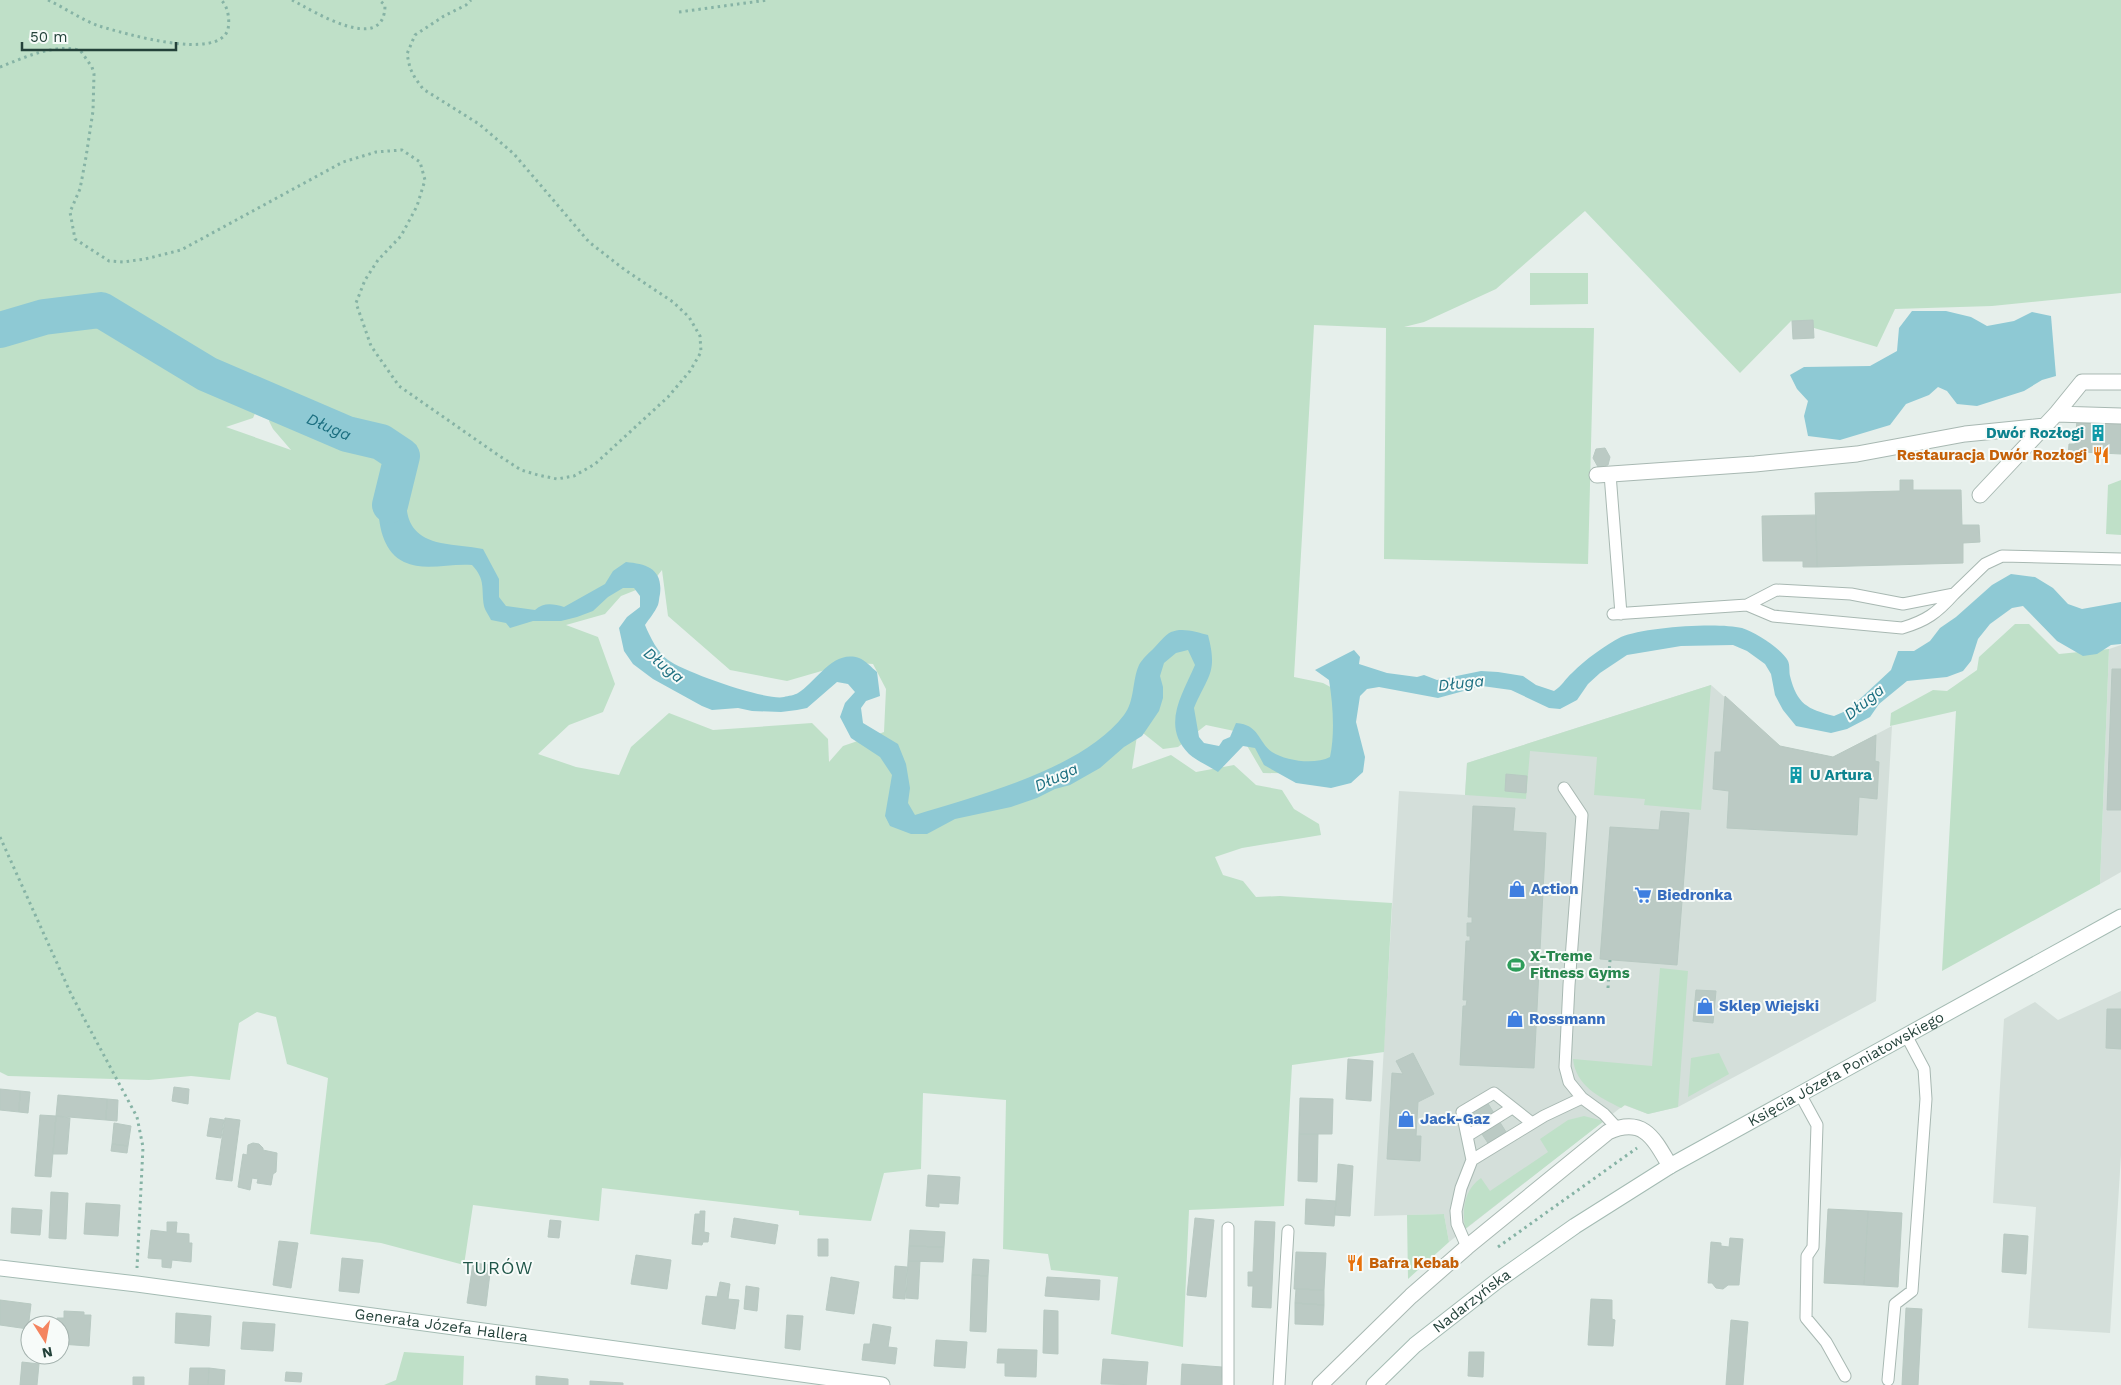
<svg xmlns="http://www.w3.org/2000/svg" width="2121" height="1385" viewBox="0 0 2121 1385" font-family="'Work Sans',sans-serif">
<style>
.built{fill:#d4dfda}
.green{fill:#bfe0c8;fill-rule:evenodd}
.water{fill:#8ec9d4}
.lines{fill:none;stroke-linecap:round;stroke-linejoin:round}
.river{stroke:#8ec9d4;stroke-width:36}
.building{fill:#bbcac4;stroke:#b8c9c2}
.lane-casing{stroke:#a8b8b2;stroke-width:13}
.street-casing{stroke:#a8b8b2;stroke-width:17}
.secondary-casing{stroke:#a4bbb3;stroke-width:17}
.path{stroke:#86b3a5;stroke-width:3;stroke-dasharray:2.5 4;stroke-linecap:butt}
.lane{stroke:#fff;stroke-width:11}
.street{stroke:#fff;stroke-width:15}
.secondary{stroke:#fff;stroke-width:15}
.labels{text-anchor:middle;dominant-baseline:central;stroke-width:4;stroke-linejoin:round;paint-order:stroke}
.culture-label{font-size:15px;font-weight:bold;fill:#0d838f;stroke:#f7fbf9;text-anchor:end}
.food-label{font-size:15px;font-weight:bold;fill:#c56008;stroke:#f7fbf9;text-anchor:end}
.shop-label{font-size:15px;font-weight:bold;fill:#366cbe;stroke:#f7fbf9;text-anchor:start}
.leisure-label{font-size:15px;font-weight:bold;fill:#27864d;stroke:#f7fbf9;text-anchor:start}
.street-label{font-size:15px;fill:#24423a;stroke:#f7fbf9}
.water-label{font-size:16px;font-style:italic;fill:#1c6f80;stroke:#f7fbf9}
.quarter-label{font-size:18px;letter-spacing:1px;fill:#1f5548;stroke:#f7fbf9}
</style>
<rect width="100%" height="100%" fill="#e6efeb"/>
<path class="built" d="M2121,645V872L2100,884L2109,649Z
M1711,685L1780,746L1833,757L1892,726L1876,1001L1678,1107L1648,1114L1624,1105L1449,1242L1444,1214L1374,1216L1399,791L1465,795L1467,763Z
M2121,991V1155L2110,1333L2028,1328L2036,1207L1993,1203L2004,1019L2035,1002L2058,1020Z"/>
<path class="green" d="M0,0H2121V293L1992,306L1895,309L1877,347L1791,321L1740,373L1585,211L1496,289L1424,322L1404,327L1594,328L1588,564L1384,559L1386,328L1314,325L1294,677L1323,683L1336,690L1331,774L1263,773L1239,732L1206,725L1178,747L1163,749L1138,729L1132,769L1171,755L1196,772L1234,765L1256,785L1282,790L1294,809L1319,824L1321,835L1242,848L1215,857L1223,875L1243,881L1256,897L1280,896L1392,903L1384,1052L1292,1065L1284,1206L1189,1210L1183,1347L1111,1334L1118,1277L1051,1270L1048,1254L1003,1249L1006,1100L923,1093L921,1169L884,1173L871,1221L799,1215V1211L602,1188L599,1221L473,1205L464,1265L381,1243L310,1234L328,1078L287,1064L276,1017L257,1012L239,1023L230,1080L191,1076L149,1080L8,1076L0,1072ZM265,391L282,395L269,421L273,429L291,450L226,427L253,418ZM662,570L668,616L730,670L787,681L825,670L846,662L873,664L886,689L884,732L843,746L829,762L828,739L812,723L713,730L669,713L631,747L619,775L576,767L538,754L569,725L603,712L615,684L598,637L566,625L605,614L621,596L636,590L647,589Z
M1588,273V304L1530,305V273Z
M2121,480V535L2106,534L2108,485Z
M2015,624H2029L2059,654L2109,649L2100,884L1942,971L1956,711L1890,726L1891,713L1933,690L1947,691L1977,670L1979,657Z
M1711,685L1701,810L1644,805L1645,799L1594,795L1597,757L1530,751L1526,799L1465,795L1467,763Z
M1660,968L1688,971L1678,1107L1648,1114L1625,1105L1621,1108C1599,1097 1576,1086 1573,1059L1652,1066Z
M1719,1053L1729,1074L1688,1097L1691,1058Z
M1584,1116L1604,1121L1465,1229C1462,1209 1464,1190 1481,1178L1490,1191L1548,1152L1540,1139L1568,1120Z
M1444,1214L1449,1242L1408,1279L1407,1215Z
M404,1352L464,1356L463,1385H384L396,1380Z"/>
<path class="water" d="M1912,311H1946L1971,317L1987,326L2014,321L2032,312L2051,316L2056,376L2042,380L2024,391L1977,406L1957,404L1947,391L1938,387L1929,395L1906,404L1890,425L1840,440L1808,436L1804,416L1808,401L1797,389L1790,375L1804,367L1870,366L1897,351L1899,328Z
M402,456L411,458C407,494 394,533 441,543C455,546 469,546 483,549L499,579V597L506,606L535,610C544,602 553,604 564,607L605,584L613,571L626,562C647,564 663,569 660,594C659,598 659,602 658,605C655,612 649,619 645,625C650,637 658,653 668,660C684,672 766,701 784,697C788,696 795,695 798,693C816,682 833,649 859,658C865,660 872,668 877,672L880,696L866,701L861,708L863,723L898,744L906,764L910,788L908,803L915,815C977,796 1083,769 1124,715C1135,701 1132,680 1139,665C1142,659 1150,652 1154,648C1159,643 1165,635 1171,632C1182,627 1197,632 1208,635C1218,673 1208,675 1194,708L1199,737L1204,743L1219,746L1223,740L1230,737L1236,723C1260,725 1257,741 1272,752C1286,761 1315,765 1330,757C1335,733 1333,705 1329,680L1315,670L1354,650L1360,657L1359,664L1387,673L1417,677L1424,675L1437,680L1481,671L1498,672L1523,676L1536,685L1554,691C1562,686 1565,679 1572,673C1586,659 1604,646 1621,637C1644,627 1718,622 1742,628C1755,632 1782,649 1788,661C1790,665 1789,672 1790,676C1797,704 1807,709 1834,716L1848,710L1891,670L1898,651H1914L1930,641L1940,628L1956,617L1992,585L2011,574L2035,577L2053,588L2068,604L2082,609L2121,602V644L2111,645L2097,654L2083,656L2057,641L2023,606L2012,608L1990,624L1978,639L1971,661L1963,671L1947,677L1907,681L1879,704L1870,717L1847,729L1831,733L1796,726L1783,710L1775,695L1771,674L1765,664L1747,651L1733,645L1681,646L1627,655L1600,673L1588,684L1577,700L1560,709L1549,708L1511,690L1482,686L1438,698L1379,687L1367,689L1360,696L1356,722L1365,757L1363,772L1351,783L1331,788L1296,783L1264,765L1255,748L1243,746L1218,772C1209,766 1197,761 1189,754C1161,726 1182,695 1195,665L1188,650L1176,653L1164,663L1160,676L1163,687V698L1159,711L1142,736L1124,747L1100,768L1070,785L1055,789L1037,798L1011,807L955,819L927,834H911L890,826L885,816L892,775L880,757L851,738L840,717L845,703L855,692L848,684L837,682L807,708L797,710L781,712L752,711L738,708L712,710L702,706L653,679L633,664L624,651L619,628L627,617L640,607V596L634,588H623L608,597L593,611L577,617L561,621H533L510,628L506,623L491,620C489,615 485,611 484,606C481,588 486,580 472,565C449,563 425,572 404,562C379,550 376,513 380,490C380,485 380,479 383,475C385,471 390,467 394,464V458Z"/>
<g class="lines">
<path class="river" id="s1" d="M0,330L44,317L101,310L207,374L347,434L381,442L402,456L390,505"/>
</g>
<path class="building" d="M1813,320L1814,338L1793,339L1792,321Z
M2077,420L2121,423V454L2081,452V457L2068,456L2069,444H2075Z
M1605,448L1610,457L1608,465L1598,467L1593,458L1596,449Z
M1900,480H1913V490H1961L1962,525H1979L1980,542L1963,543V563L1817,567L1815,493L1900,491Z
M1816,515L1817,567H1803V561H1763L1762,516Z
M2112,669H2121V810H2107Z
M1725,696L1780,746L1833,757L1876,735L1875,761L1879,762L1877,799L1859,797L1857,835L1727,828L1729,791L1713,789L1715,752H1721Z
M1506,774L1527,776L1526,793L1505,791Z
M1473,806L1515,808L1513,831L1546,833L1534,1068L1460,1065L1463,1006H1466L1467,1000H1463L1466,941H1470V936H1467V923H1472V917H1468Z
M1661,811L1689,813L1677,965L1600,959L1610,827L1659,830Z
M1696,990L1716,991L1713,1023L1693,1021Z
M2107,1009H2121V1049L2106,1048Z
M1413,1053L1434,1094L1418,1102L1416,1136H1421L1420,1161L1387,1159L1392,1073L1403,1074L1396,1061Z
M1348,1059L1373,1061L1371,1101L1346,1099Z
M174,1087L189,1089L188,1104L172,1101Z
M0,1089L20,1091L19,1112L0,1110Z
M20,1091L30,1092L28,1113L19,1112Z
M58,1095L107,1099L106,1120L56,1116Z
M1300,1098L1333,1099L1332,1134H1299Z
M107,1099L118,1100L117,1121L106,1120Z
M1487,1102L1508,1135L1490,1146L1469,1115Z
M40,1115L56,1116L51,1177L35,1176Z
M56,1116L70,1118L67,1154H53Z
M210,1118L224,1120L221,1138L207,1136Z
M225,1118L240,1120L232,1181L216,1179Z
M114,1123L131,1126L128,1146L112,1144Z
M1299,1134H1318L1317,1182L1298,1181Z
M253,1143L259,1144L263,1148V1150L277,1153L276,1172L273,1174L271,1185L257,1183L258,1179L252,1178L250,1190L238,1187L243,1154L247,1155L248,1145Z
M112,1144L128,1146L127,1153L111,1151Z
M1338,1164L1353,1166L1350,1216L1335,1215Z
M928,1175L960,1177L958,1204L939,1203V1207L926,1206Z
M51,1192L68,1193L66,1239L49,1238Z
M1306,1199L1336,1201L1334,1226L1305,1224Z
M86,1203L120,1205L118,1236L84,1234Z
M12,1208L42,1210L40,1235L11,1233Z
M1828,1209L1868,1211L1864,1285L1824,1283Z
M700,1211H705L704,1232L709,1233L708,1242H703L702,1245L692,1244L695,1214H700Z
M1868,1211L1902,1213L1898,1287L1864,1285Z
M734,1218L778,1225L775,1244L731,1237Z
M1195,1218L1214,1220L1206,1297L1187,1295Z
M550,1220L561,1221L559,1238L548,1237Z
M1255,1221L1275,1222L1271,1308L1252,1307L1253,1286H1248V1272H1253Z
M167,1222H177L176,1233L189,1234V1243H192L191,1262L172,1260L171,1268L162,1267V1259L148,1258L151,1230L167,1232Z
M910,1230L945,1232L944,1247L909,1246Z
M2004,1234L2028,1236L2026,1274L2002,1272Z
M1730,1238L1743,1239L1739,1285H1728L1723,1289L1716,1288L1712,1283H1708L1711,1242L1721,1243V1246L1729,1247Z
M818,1239H828V1256H818Z
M279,1241L298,1243L291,1288L273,1285Z
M909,1246L944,1247L943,1262L908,1261Z
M1296,1252L1326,1253L1324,1290L1294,1289Z
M636,1255L671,1260L667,1289L631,1284Z
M342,1258L363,1260L359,1293L339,1291Z
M973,1259L989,1260L988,1276L972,1275Z
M908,1261H920L918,1299L906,1298Z
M473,1263L491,1265L486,1306L467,1303Z
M895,1266L907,1267L905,1299L893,1298Z
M972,1275L988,1276L986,1332L970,1331Z
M831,1277L859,1282L854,1314L826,1310Z
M1047,1277L1100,1280L1099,1300L1045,1296Z
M720,1282L730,1284L728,1299L739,1300L735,1329L702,1324L706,1296L717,1297Z
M746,1286L759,1288L757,1311L744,1309Z
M1296,1289L1324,1290V1305L1295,1303Z
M1591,1299L1612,1300V1319L1615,1320L1613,1346L1588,1345Z
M0,1300L31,1304L28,1329L0,1325Z
M1295,1303L1324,1305L1323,1325L1295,1324Z
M1906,1308L1922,1309L1918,1385H1902Z
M1044,1310L1058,1311V1354L1043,1353Z
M64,1311L84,1312V1315H91L89,1346L60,1344V1325H56L57,1318H64Z
M176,1313L211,1316L209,1346L175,1343Z
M787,1315L803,1316L800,1350L785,1348Z
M1731,1320L1748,1322L1743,1385H1726Z
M243,1322L275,1324L273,1351L241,1349Z
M873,1324L891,1327L888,1347L897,1348L895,1364L862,1360L864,1344H870Z
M936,1340L967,1342L965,1368L934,1366Z
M998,1349L1037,1350L1036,1377L1005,1376V1363H997Z
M1469,1352H1484L1483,1377L1468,1376Z
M1103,1359L1148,1362L1146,1385L1101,1384Z
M22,1362L39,1364L37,1385H20Z
M1182,1364L1222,1367L1221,1385H1181Z
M190,1368H209L208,1385H189Z
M209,1368L225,1370L224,1385H208Z
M286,1372L302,1373L301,1382L285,1381Z
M536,1376L568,1379V1385H536Z
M133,1377H144V1385H133Z
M590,1381L623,1383V1385H590Z"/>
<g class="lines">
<g class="lane-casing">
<path id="lane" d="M1610,474L1621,614
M1747,605L1773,616L1902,628C1926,621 1937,613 1954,594
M1613,614L1747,605L1776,590L1851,594L1903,604L1954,594L1985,564L2002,556L2121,559
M1564,788L1582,815L1569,985L1565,1067L1569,1082L1582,1098L1604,1114L1617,1128
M1800,1094L1817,1125L1813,1247L1807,1256L1806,1318L1826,1342L1845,1376
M1467,1136L1512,1108
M1472,1160L1544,1116L1582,1098
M1467,1247L1457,1224L1456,1211L1461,1188L1472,1160L1462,1112L1494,1093L1532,1123
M1888,1380L1895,1304L1912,1291L1926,1099L1924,1069L1906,1035
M1228,1385V1228
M1279,1385L1288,1231"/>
</g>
<g class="street-casing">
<path id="street" d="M2056,414L2121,416
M1597,475L1755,464L1857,454L1965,434L2045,426
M1980,495L2056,414L2082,382H2121
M1320,1385L1411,1296L1467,1247L1608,1132C1644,1116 1654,1139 1670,1166"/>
</g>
<g class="secondary-casing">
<g id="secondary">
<path id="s2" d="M0,1268L137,1284L882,1385"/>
<path id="s3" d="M1374,1385L1415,1345L1497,1281L1575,1226L1670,1166L2121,917"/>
</g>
</g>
<path class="path" d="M48,0C65,8 82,20 99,26C123,33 219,62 228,29C230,20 228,6 221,0
M292,0C313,11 385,56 385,5L379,0
M679,12L768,0
M0,67C26,57 52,44 80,50L92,67L94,74L93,111L86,157L80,189L70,212L75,239L109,261L123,262L145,259L181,250L343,162L376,152L402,150L420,162L425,180L417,206L401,236L378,260L365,280L356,303L371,346L399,386L498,455L521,470L538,475L557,479L574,476L595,464L668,397L690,371L701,352L700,336L689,317L673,302L625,270L589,242L514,154L479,124L423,89L415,78L410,68L407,54L415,35L444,16L466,5L471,0
M0,837L71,994L137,1117L143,1147L137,1268
M1608,988L1610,960
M1498,1247L1637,1148"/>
<use href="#lane" class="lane"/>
<use href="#street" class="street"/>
<use href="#secondary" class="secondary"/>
</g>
<defs>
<g id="building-bare" transform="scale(1.35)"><path d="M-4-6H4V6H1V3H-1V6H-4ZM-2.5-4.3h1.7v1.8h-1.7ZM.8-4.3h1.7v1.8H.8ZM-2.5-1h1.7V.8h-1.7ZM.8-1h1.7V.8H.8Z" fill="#0f9aa8" stroke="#f7fbf9" stroke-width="2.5" paint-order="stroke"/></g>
<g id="restaurant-bare" transform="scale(1.35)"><path d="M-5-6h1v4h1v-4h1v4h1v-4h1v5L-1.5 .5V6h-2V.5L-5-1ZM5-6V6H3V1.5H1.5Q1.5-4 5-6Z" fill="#e8710a" stroke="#f7fbf9" stroke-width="2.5" paint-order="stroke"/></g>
<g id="shop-bare" transform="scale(1.35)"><path d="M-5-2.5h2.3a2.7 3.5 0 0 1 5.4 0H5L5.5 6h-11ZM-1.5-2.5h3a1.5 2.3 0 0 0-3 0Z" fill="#3f7fe0" stroke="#f7fbf9" stroke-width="2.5" paint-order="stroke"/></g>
<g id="supermarket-bare" transform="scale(1.35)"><path d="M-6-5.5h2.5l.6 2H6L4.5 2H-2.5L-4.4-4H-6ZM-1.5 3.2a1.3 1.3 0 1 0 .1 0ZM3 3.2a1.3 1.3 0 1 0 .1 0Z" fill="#3f7fe0" stroke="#f7fbf9" stroke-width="2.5" paint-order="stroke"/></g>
<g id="stadium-bare" transform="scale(1.35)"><path d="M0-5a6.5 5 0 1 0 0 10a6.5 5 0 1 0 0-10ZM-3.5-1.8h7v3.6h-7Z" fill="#2e9e5b" stroke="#f7fbf9" stroke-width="2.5" paint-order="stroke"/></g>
</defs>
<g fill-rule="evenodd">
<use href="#building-bare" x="2098" y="433"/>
<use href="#restaurant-bare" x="2101" y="455"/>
<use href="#building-bare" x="1796" y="775"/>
<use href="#shop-bare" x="1517" y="889"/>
<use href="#supermarket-bare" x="1643" y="895"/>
<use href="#stadium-bare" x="1516" y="965"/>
<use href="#shop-bare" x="1705" y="1006"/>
<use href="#shop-bare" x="1515" y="1019"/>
<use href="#shop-bare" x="1406" y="1119"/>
<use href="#restaurant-bare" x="1355" y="1263"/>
</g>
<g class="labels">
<g class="culture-label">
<text x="2084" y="433">Dwór Rozłogi</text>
<text x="1810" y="775" text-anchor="start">U Artura</text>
</g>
<g class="food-label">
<text x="2087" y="455">Restauracja Dwór Rozłogi</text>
<text x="1369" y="1263" text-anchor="start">Bafra Kebab</text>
</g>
<g class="shop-label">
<text x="1531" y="889">Action</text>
<text x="1657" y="895">Biedronka</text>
<text x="1719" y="1006">Sklep Wiejski</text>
<text x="1529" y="1019">Rossmann</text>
<text x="1420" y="1119">Jack-Gaz</text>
</g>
<g class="leisure-label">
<text x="1530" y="956">X-Treme<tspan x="1530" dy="17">Fitness Gyms</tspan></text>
</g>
<g class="street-label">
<text stroke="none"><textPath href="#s3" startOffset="570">Księcia Józefa Poniatowskiego</textPath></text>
<text stroke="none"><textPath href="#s3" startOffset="129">Nadarzyńska</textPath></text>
<text stroke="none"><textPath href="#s2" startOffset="445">Generała Józefa Hallera</textPath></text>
</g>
<g class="water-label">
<text stroke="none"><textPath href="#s1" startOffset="360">Długa</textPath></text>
<text transform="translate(664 665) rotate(39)">Długa</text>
<text transform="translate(1461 683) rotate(-6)">Długa</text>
<text transform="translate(1864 702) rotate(-39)">Długa</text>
<text transform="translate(1056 777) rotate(-25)">Długa</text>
</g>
<g class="quarter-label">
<text x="498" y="1267">TURÓW</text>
</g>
</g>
<g transform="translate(45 1340) rotate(169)"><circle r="24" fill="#f7fbf9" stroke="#a3b1ad"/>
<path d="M0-4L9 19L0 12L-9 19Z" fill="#f4845f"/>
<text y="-8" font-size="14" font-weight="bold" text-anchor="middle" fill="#24423a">N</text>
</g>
<path d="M22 42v8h154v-8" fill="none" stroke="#24423a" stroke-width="2.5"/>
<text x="30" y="42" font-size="15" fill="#24423a" stroke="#f7fbf9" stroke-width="4" paint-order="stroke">50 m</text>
</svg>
